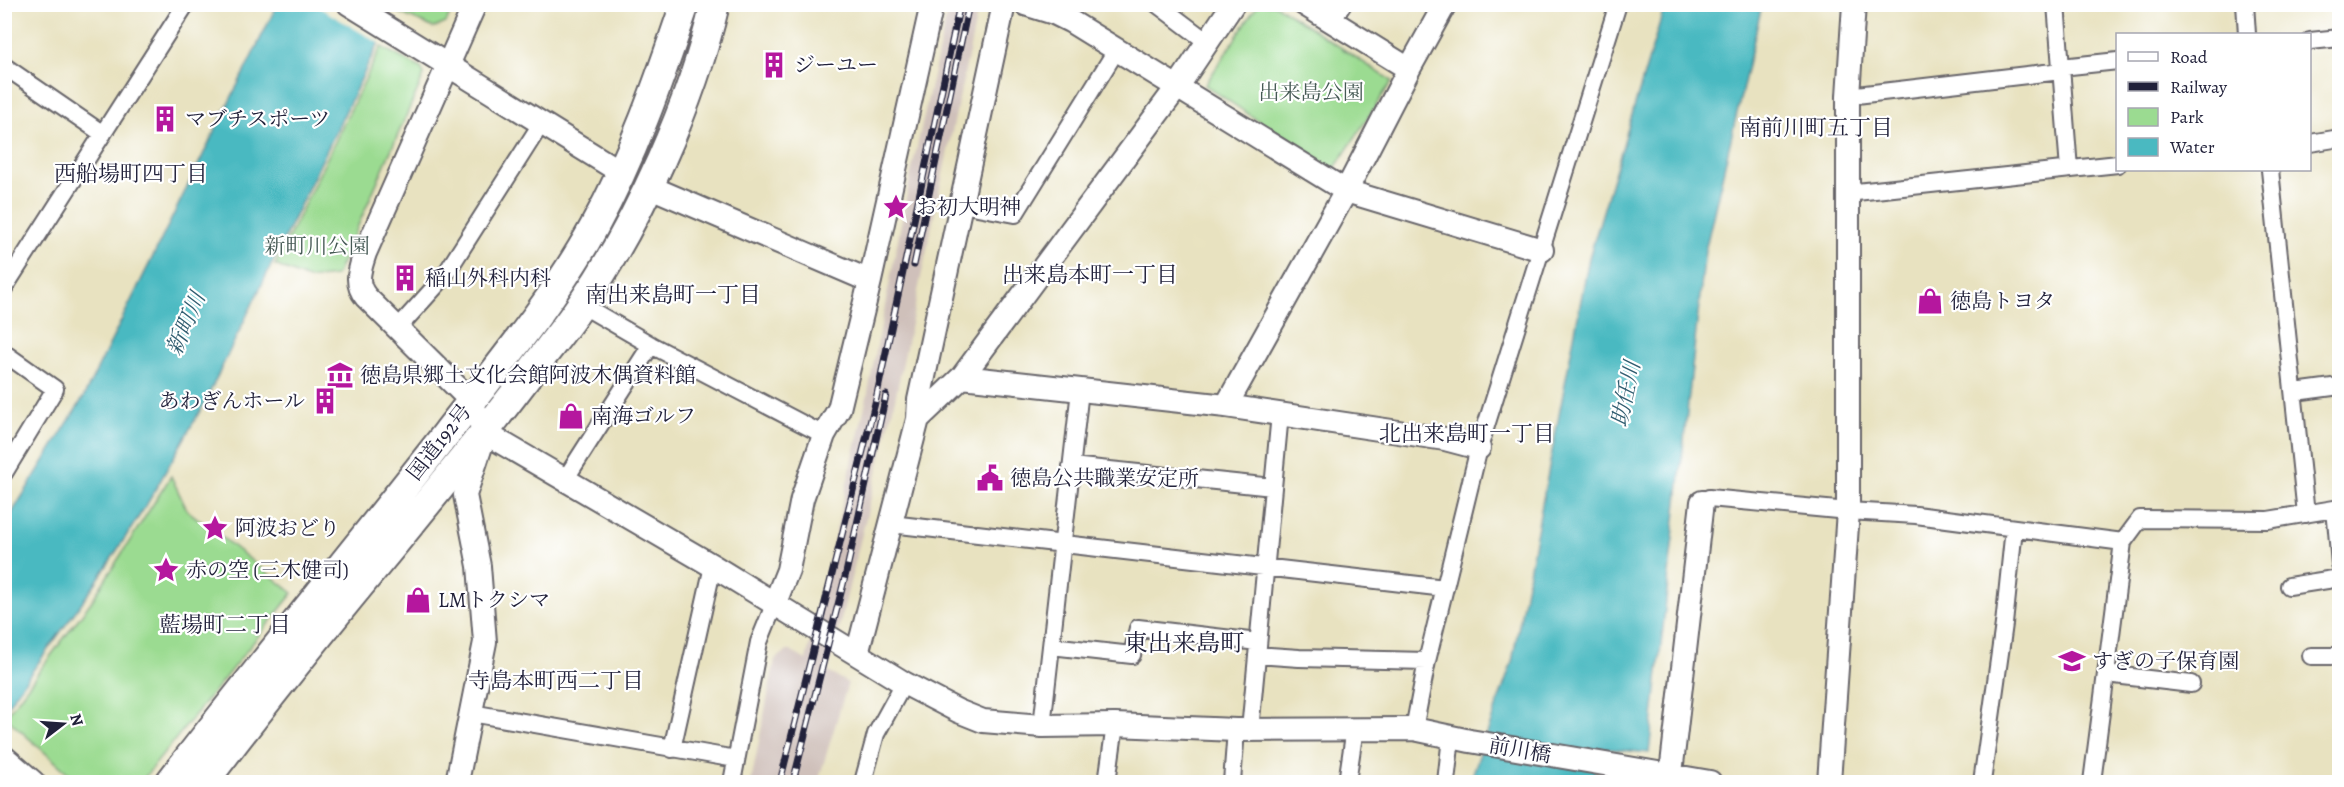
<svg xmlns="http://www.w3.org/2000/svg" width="2344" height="787" viewBox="0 0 2344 787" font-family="Alegreya,'Noto Serif JP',serif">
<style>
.industrial{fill:#cfc0ba}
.green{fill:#9bdb91;stroke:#5e7e66;stroke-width:1.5}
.water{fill:#4ab9c1;stroke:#366e7e;stroke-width:1.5}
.pier{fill:#e8e2c0}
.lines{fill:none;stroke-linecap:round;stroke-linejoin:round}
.street-casing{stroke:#67656a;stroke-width:20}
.secondary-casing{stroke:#67656a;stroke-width:26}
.highway-casing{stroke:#67656a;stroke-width:32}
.street{stroke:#fff;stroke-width:16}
.secondary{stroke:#fff;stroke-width:22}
.highway{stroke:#fff;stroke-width:28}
.rail-casing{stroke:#22223b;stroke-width:7}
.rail{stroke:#fff;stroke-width:4.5;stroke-dasharray:14;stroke-linecap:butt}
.labels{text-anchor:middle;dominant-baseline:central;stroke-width:4.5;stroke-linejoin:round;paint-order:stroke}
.poi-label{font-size:21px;fill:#22223b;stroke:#fff;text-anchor:start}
.park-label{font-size:21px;fill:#465a55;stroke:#fff}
.street-label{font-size:21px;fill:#22223b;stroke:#fff}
.neighbourhood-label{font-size:22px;fill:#22223b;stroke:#fff}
.water-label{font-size:22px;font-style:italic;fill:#325e71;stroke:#fff}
.quarter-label{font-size:24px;fill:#22223b;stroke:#fff}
</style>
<rect width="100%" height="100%" fill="#fff"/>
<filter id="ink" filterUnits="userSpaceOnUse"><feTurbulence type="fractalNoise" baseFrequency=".0167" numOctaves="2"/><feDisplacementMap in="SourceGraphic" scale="12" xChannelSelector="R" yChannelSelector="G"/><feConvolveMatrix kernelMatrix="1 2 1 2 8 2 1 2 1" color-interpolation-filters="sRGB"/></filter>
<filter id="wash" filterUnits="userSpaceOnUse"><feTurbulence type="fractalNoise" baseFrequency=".008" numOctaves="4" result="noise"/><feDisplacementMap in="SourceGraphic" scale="24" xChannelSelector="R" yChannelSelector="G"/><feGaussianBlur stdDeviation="1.35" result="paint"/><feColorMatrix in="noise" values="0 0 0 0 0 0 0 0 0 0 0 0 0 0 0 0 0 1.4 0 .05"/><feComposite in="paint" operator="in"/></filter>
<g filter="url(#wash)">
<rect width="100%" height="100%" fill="#e8e2c0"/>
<path class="industrial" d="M949,5H979L894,404L828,672L848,683L818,782H751L775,659L789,650L806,660L867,397L911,173Z"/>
<path class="green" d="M401,4H454V5L446,23L434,28L397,12Z
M1258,4L1276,5L1392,81L1333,171L1205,85Z
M381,47L421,68L424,75L336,276L308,279L275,265Z
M171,476L187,510L293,593L141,782H78L5,717L91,602Z"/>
<path class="water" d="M277,5H397L204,404L147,504L93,587L5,709V524L83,398Z
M1665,5H1762L1705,251L1649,753L1599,748L1593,782H1470L1512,662L1589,258Z"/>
<path class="pier" d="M315,5H383L397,13L382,45Z"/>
</g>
<g filter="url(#ink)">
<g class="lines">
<g class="street-casing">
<path id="street" d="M1157,4L1206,41
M2056,4L2069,169
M2245,4L2247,34
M1332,21L1343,4
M2310,41L2340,38
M4,66L103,134
M2061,67L2118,61
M1848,96L2061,71
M2310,143L2340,138
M2270,170L2306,514
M1847,193L2118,164
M961,204L1015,214L1117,49
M4,288L186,4
M582,305L651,345L824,435
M397,329L443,278L541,124
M4,353L55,389L4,473
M2295,392L2340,386
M1071,466L1273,487
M566,478L651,345
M1702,502L1709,498L1848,511L1916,515L2123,542L2140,519L2268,520L2340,508
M2335,509L2340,564
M891,524L1445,588
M2289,586L2340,578
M1051,646L1132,655L1138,628L1258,642
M1257,655L1299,658L1427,661
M2311,656H2340
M2106,674L2191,684
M471,713L736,759
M1042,726L1080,390
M1414,729L1427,661L1479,448L1618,4
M1250,730L1280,414
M672,749L713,566
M732,782L759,642L774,605
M863,782L876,734L904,683
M1107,782L1115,725
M1232,782L1236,730
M1347,782L1355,728
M1446,782L1451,737
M1982,782L2004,624L2014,528
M2092,782L2123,542"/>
</g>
<g class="secondary-casing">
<path id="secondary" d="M349,4L622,173
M475,4L365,253C360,269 354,283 366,297L471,401L485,433L713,566L904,683L958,711L983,721L1042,726L1115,725L1236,730L1414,729L1470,741L1710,782
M1025,4L1054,13L1070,21L1346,191L1542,250
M1304,4L1409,69
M648,186L870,281
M962,377L1226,406L1445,439L1479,448
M1226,406L1346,191L1409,69L1445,4
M918,419L919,400L1004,4
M774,605L788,570L802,499L824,435L839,409L870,281L932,4
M857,654L918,419L962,377L1178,86L1233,4
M4,757L33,782
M457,782L485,642L479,566L465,495L483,440
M1670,782L1702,502
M1829,782L1848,511V96L1854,4"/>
</g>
<g class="highway-casing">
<path id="highway" d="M170,782C260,665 355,551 446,434C497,368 554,300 594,227C633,156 659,81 685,4
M204,782C264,703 325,627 389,550C438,490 487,431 533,369C549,348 566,327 581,305C639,221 692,103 715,4"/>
</g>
<use href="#street" class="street"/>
<use href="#secondary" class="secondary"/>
<use href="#highway" class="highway"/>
<g class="rail-casing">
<path id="rail" d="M914,265L969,4
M780,782L876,399L960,4
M793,782L846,573L886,395"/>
</g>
<use href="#rail" class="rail"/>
</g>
</g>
<defs>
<g id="building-bare" transform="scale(2.07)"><path d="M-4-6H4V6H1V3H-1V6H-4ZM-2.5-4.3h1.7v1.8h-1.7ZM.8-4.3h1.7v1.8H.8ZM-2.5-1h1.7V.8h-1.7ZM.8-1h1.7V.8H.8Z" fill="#b5179e" stroke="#fff" stroke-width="2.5" paint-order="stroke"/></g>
<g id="sight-bare" transform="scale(2.07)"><path d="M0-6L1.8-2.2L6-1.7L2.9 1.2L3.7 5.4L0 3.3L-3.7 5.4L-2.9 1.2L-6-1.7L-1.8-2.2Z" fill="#b5179e" stroke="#fff" stroke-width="2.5" paint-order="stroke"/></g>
<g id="shop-bare" transform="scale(2.07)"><path d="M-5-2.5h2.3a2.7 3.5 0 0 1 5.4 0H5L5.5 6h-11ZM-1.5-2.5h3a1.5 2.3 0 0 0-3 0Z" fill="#b5179e" stroke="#fff" stroke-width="2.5" paint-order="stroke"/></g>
<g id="museum-bare" transform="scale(2.07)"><path d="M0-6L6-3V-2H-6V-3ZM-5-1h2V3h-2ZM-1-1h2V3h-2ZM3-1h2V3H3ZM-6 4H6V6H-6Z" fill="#b5179e" stroke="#fff" stroke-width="2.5" paint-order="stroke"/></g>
<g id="civic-bare" transform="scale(2.07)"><path d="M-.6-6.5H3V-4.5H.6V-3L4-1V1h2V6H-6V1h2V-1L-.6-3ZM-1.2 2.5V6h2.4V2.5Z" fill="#b5179e" stroke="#fff" stroke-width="2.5" paint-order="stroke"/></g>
<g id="school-bare" transform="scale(2.07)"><path d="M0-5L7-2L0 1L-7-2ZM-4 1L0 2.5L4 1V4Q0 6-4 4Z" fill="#b5179e" stroke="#fff" stroke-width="2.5" paint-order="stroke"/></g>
</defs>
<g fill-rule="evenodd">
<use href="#building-bare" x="774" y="65"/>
<use href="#building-bare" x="165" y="119"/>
<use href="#sight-bare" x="896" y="207"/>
<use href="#building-bare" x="405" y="278"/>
<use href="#shop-bare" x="1930" y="301"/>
<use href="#museum-bare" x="340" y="375"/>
<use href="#building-bare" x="325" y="401"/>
<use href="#shop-bare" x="571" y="416"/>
<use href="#civic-bare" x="990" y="478"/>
<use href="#sight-bare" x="215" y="528"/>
<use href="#sight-bare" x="166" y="570"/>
<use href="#shop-bare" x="418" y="600"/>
<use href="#school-bare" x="2072" y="661"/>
</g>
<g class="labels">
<g class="poi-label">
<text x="794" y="65">ジーユー</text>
<text x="185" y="119">マブチスポーツ</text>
<text x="916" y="207">お初大明神</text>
<text x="425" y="278">稲山外科内科</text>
<text x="1950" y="301">徳島トヨタ</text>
<text x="360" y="375">徳島県郷土文化会館阿波木偶資料館</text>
<text x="305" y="401" text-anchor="end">あわぎんホール</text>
<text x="591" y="416">南海ゴルフ</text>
<text x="1010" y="478">徳島公共職業安定所</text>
<text x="235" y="528">阿波おどり</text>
<text x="186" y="570">赤の空 (三木健司)</text>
<text x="438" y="600">LMトクシマ</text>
<text x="2092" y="661">すぎの子保育園</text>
</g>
<g class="park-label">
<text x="1311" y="92">出来島公園</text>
<text x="317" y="246">新町川公園</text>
</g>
<g class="street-label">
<text transform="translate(439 442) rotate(-52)">国道192号</text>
<text transform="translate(1520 750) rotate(10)">前川橋</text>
</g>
<g class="neighbourhood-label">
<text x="1816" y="128">南前川町五丁目</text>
<text x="131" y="174">西船場町四丁目</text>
<text x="1090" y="275">出来島本町一丁目</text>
<text x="673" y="295">南出来島町一丁目</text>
<text x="1467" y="434">北出来島町一丁目</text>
<text x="225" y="625">藍場町二丁目</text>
<text x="556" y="681">寺島本町西二丁目</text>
</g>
<g class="water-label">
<text transform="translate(186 324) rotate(-67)">新町川</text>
<text transform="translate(1626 394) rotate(-78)">助任川</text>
</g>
<g class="quarter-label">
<text x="1184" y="643">東出来島町</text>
</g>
</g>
<rect width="2344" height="787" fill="none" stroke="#fff" stroke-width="24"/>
<rect x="2116" y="33" width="195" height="138" fill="#ffffff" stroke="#a7a7b1" stroke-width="1.5"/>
<rect x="2128" y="52" width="30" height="9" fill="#ffffff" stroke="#a7a7b1" stroke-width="1.5"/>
<text x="2170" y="63" font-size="18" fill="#22223b">Road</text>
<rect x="2128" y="82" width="30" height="9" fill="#22223b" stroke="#a7a7b1" stroke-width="1.5"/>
<text x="2170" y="93" font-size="18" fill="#22223b">Railway</text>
<rect x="2128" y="108" width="30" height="18" fill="#9bdb91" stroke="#a7a7b1" stroke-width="1.5"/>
<text x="2170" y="123" font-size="18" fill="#22223b">Park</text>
<rect x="2128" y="138" width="30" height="18" fill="#4ab9c1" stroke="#a7a7b1" stroke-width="1.5"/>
<text x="2170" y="153" font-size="18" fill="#22223b">Water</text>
<g transform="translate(63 724) rotate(73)" stroke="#ffffff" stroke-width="4.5" paint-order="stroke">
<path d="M0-4.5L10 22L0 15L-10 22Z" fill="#22223b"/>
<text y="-9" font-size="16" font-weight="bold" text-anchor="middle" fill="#22223b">N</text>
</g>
</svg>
